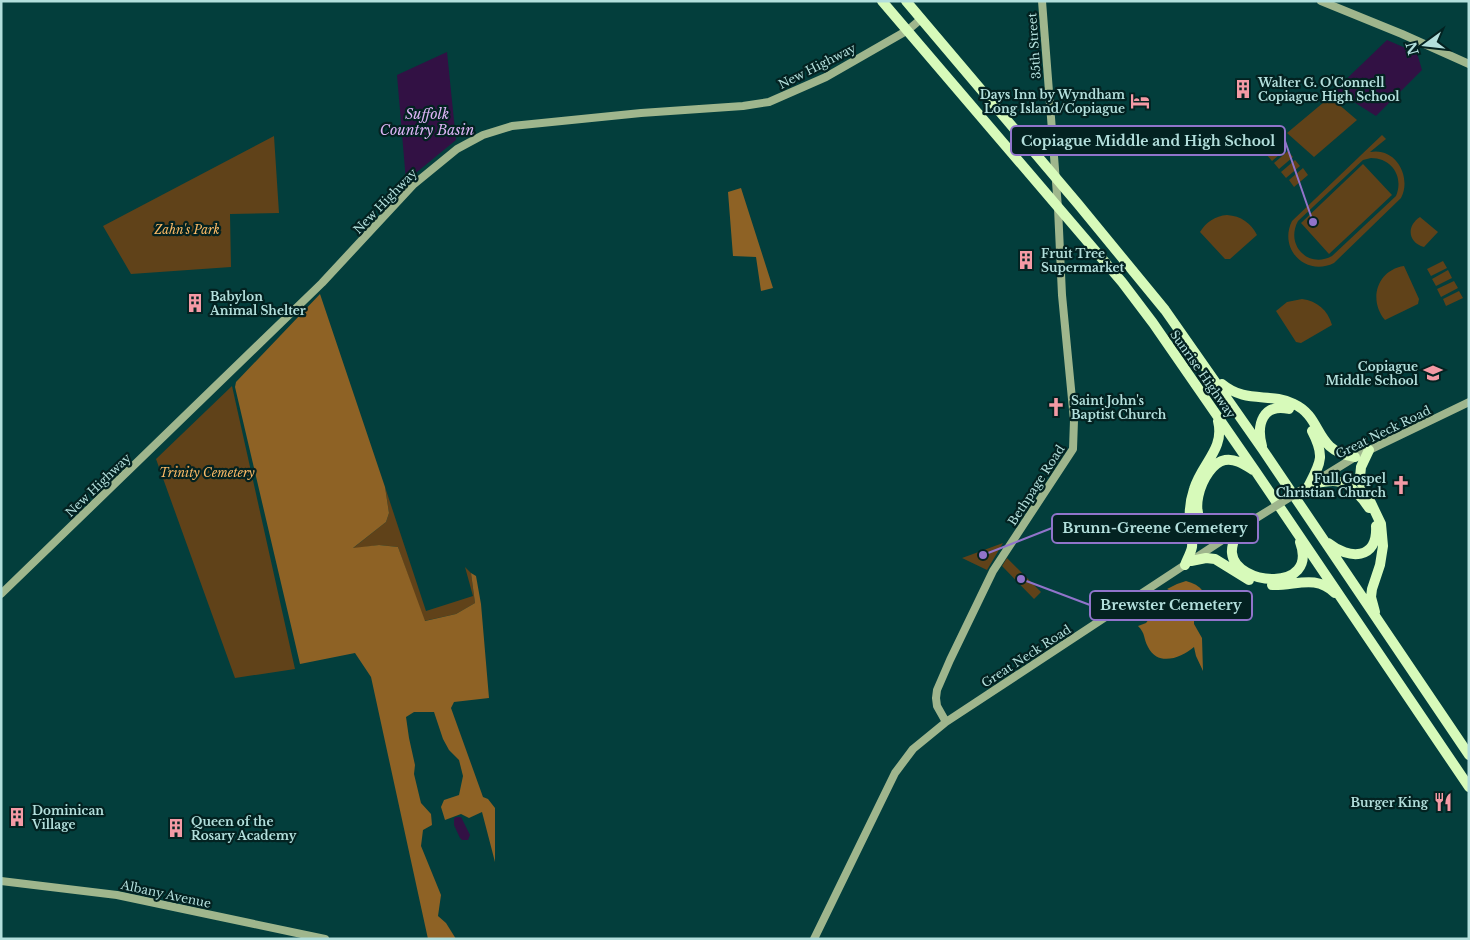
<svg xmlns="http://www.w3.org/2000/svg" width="1470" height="940" viewBox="0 0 1470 940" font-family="'Libre Baskerville',serif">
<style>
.green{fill:#604219;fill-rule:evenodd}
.forest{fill:#8e6225}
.water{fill:#321144}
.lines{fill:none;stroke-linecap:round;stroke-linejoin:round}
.secondary{stroke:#9fb68d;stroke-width:8}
.highway{stroke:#d7faba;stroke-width:10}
.secondary-bridge{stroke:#9fb68d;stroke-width:8}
.labels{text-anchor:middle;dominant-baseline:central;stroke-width:4.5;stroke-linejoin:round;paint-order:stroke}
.street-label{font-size:12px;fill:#b3dfdc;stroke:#032221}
.poi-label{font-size:12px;font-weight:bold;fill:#b3dfdc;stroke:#032221;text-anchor:start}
.park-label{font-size:12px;font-style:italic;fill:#fab966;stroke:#032221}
.water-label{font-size:14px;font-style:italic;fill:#dbb3f4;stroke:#032221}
.leader{fill:none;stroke:#9174cb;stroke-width:2}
.callout-dot{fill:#9174cb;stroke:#032221;stroke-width:2}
.callout{fill:#032221;stroke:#9174cb;stroke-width:2}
.callout-label{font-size:14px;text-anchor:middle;font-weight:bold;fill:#b3dfdc}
</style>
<rect width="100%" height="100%" fill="#033e3c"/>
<path class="green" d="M1330,97L1357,120L1314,157L1287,133Z
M1382,135L1386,139L1370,152C1396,147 1412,177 1401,198L1334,263C1306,277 1278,249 1292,221ZM1371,158C1392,158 1404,177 1396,196L1332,256C1308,269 1285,245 1298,221L1363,160Z
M274,136L279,213L230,214L231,267L131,274L103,226Z
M1280,142L1286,149L1272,161L1266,154Z
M1288,151L1293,157L1279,169L1274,163Z
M1295,160L1300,166L1286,178L1281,172Z
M1363,164L1392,195L1329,254L1301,223Z
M1303,168L1308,175L1294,187L1289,180Z
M1227,215C1241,216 1251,223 1257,235L1230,259H1225L1200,232C1206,222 1215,216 1227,215Z
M1420,217L1438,232L1424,247C1408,243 1406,226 1420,217Z
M1443,261L1447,268L1431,276L1427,269Z
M1404,266L1419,299L1418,304L1385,320C1368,300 1377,270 1404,266Z
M1448,270L1452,278L1436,286L1432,279Z
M1454,281L1458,288L1441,297L1437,289Z
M1459,291L1463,298L1446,306L1443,299Z
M1302,299C1317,301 1328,310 1332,325L1301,343L1296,342L1276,311L1287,302Z
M232,386L295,669L235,678L156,459Z
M385,487L426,611L473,596L465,567L471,573L475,603L456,614L424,621L398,547L379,545L352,549L386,522L389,513Z
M1003,543L987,570L962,558Z
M1007,558L1041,592L1034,599L1002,566Z"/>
<path class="forest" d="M741,188L773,288L761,291L756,257L733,256L728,192Z
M320,294L385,487L389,513L386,522L353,548L379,545L398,547L425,621L456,614L475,603L471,573L476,576L481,604L489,698L454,702L451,708L483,797L488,799L495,808V862L482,812L469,818L461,814L445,820L441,807L444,800L459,795L463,776L459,760L449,750L443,739L434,712H414L406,717L409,738L415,765L414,774L420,799L421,803L431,814L432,825L423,830L421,846L441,895L438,916L446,923L456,939H428L371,677L355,653L300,664L235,387L236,382Z
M1186,581C1202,585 1209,595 1208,612L1194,619V624L1202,638L1203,671L1196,656L1194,647C1181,658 1158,667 1148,647C1143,638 1146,634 1138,626L1146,623L1153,614L1152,602C1158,608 1162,612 1171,610L1177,603L1178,597L1173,592L1167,589L1177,584Z"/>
<path class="water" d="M1387,40L1417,53L1422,70L1376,116L1335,90Z
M447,52L456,140L406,181L397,75Z
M457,817H461L470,835L468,840H462L460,838L454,825V818Z"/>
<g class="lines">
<path class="secondary" d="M1321,1L1402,34L1469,64
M1300,491L1355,457L1469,402
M1,594L322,283L413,185L457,149L483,135L512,126L641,113L743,106L769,102L826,77L908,30L921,19
M946,722L937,706L936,698L937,690L950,660L993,571L1073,449L1074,420L1062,295L1058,208L1042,1
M1,881L117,895L325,939
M814,939L895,773L913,749L946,722L1250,522"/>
<path class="highway" d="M882,1L1122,282L1153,323L1256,472L1469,787
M906,1L1078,204L1165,310L1263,450L1469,755
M1031,149C1040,153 1047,150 1053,142
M1222,384C1246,404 1270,392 1294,404C1324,418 1313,451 1355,457
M1262,446C1256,424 1263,403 1289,409
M1369,450L1361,467L1360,477L1362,484L1381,524L1383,546L1380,565L1372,589L1371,597L1375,612
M1253,470C1245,465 1235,458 1225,460C1203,463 1177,529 1222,532C1227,532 1233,531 1238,530C1235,538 1231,545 1232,553C1235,586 1319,593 1300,542
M1309,485C1318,483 1331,479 1340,482C1352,486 1363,498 1369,508
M1309,485C1321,462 1325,456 1312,431
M1328,543C1349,560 1378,560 1376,526
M1191,561L1206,558L1215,559L1249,580
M1185,565C1187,559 1191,553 1192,547C1193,537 1190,529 1190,520C1189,509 1191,498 1194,489C1202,463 1225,449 1218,421
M1272,585C1296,586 1315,574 1335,593"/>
<path class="secondary-bridge" d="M1250,522L1300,491"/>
</g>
<defs>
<g id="building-bare" transform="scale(1.5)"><path d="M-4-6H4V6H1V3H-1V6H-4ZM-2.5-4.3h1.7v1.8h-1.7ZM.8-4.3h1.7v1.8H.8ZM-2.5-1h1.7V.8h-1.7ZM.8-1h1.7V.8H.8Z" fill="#f49aa5" stroke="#032221" stroke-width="2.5" paint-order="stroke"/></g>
<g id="hotel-bare" transform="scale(1.5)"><path d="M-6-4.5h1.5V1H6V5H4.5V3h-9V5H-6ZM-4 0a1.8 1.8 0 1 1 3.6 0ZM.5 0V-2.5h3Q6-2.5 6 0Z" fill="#f49aa5" stroke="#032221" stroke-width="2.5" paint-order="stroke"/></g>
<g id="school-bare" transform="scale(1.5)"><path d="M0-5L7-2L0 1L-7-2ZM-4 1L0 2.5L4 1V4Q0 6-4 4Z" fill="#f49aa5" stroke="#032221" stroke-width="2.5" paint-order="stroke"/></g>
<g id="church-bare" transform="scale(1.5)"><path d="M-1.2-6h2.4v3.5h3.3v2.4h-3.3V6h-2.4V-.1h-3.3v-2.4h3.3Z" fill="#f49aa5" stroke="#032221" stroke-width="2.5" paint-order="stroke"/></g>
<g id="restaurant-bare" transform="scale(1.5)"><path d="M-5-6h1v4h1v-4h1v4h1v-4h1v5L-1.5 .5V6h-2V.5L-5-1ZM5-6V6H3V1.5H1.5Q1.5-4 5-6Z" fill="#f49aa5" stroke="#032221" stroke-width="2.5" paint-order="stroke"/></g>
</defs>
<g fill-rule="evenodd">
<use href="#building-bare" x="1243" y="89"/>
<use href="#hotel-bare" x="1140" y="101"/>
<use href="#building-bare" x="1026" y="260"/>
<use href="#building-bare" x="195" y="303"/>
<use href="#school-bare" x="1433" y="373"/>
<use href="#church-bare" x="1056" y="407"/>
<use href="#church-bare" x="1401" y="485"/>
<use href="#restaurant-bare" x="1443" y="802"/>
<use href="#building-bare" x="17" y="817"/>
<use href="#building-bare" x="176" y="828"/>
</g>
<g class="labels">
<g class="street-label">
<text transform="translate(1034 46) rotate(-94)">35th Street</text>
<text transform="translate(817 66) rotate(-27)">New Highway</text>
<text transform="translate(385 201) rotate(-46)">New Highway</text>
<text transform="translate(1203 374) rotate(55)">Sunrise Highway</text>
<text transform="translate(1383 432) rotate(-26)">Great Neck Road</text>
<text transform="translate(98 485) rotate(-44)">New Highway</text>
<text transform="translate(1036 485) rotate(-57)">Bethpage Road</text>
<text transform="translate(1026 656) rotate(-33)">Great Neck Road</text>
<text transform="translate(166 894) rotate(12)">Albany Avenue</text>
</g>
<g class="poi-label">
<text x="1258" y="82">Walter G. O'Connell<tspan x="1258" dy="14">Copiague High School</tspan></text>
<text x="1125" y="94" text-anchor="end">Days Inn by Wyndham<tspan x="1125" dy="14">Long Island/Copiague</tspan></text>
<text x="1041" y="253">Fruit Tree<tspan x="1041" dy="14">Supermarket</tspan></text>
<text x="210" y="296">Babylon<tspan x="210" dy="14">Animal Shelter</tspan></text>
<text x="1418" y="366" text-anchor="end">Copiague<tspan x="1418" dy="14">Middle School</tspan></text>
<text x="1071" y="400">Saint John's<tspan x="1071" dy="14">Baptist Church</tspan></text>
<text x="1386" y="478" text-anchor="end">Full Gospel<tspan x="1386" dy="14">Christian Church</tspan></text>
<text x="1428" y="802" text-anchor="end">Burger King</text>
<text x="32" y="810">Dominican<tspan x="32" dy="14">Village</tspan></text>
<text x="191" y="821">Queen of the<tspan x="191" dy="14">Rosary Academy</tspan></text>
</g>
<g class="park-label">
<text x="187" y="229">Zahn's Park</text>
<text x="207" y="472">Trinity Cemetery</text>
</g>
<g class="water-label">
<text x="427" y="114">Suffolk<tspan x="427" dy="16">Country Basin</tspan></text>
</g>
</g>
<path class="leader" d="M1313 222L1285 141M983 555L1052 528M1021 579L1090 605"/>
<g class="callout-dot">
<circle cx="1313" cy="222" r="5"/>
<circle cx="983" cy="555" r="5"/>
<circle cx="1021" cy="579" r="5"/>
</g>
<g class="callout">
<rect x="1011" y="126" width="274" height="29" rx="5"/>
<rect x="1052" y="514" width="206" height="29" rx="5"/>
<rect x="1090" y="591" width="162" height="29" rx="5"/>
</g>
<g class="callout-label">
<text x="1148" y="146">Copiague Middle and High School</text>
<text x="1155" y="533">Brunn-Greene Cemetery</text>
<text x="1171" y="610">Brewster Cemetery</text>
</g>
<rect width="1470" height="940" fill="none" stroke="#b3dfdc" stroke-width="5"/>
<g transform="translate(1425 45) rotate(255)" stroke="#032221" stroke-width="4" paint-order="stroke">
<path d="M0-4L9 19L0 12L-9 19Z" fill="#b3dfdc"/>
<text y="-8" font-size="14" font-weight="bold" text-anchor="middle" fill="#b3dfdc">N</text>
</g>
</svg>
